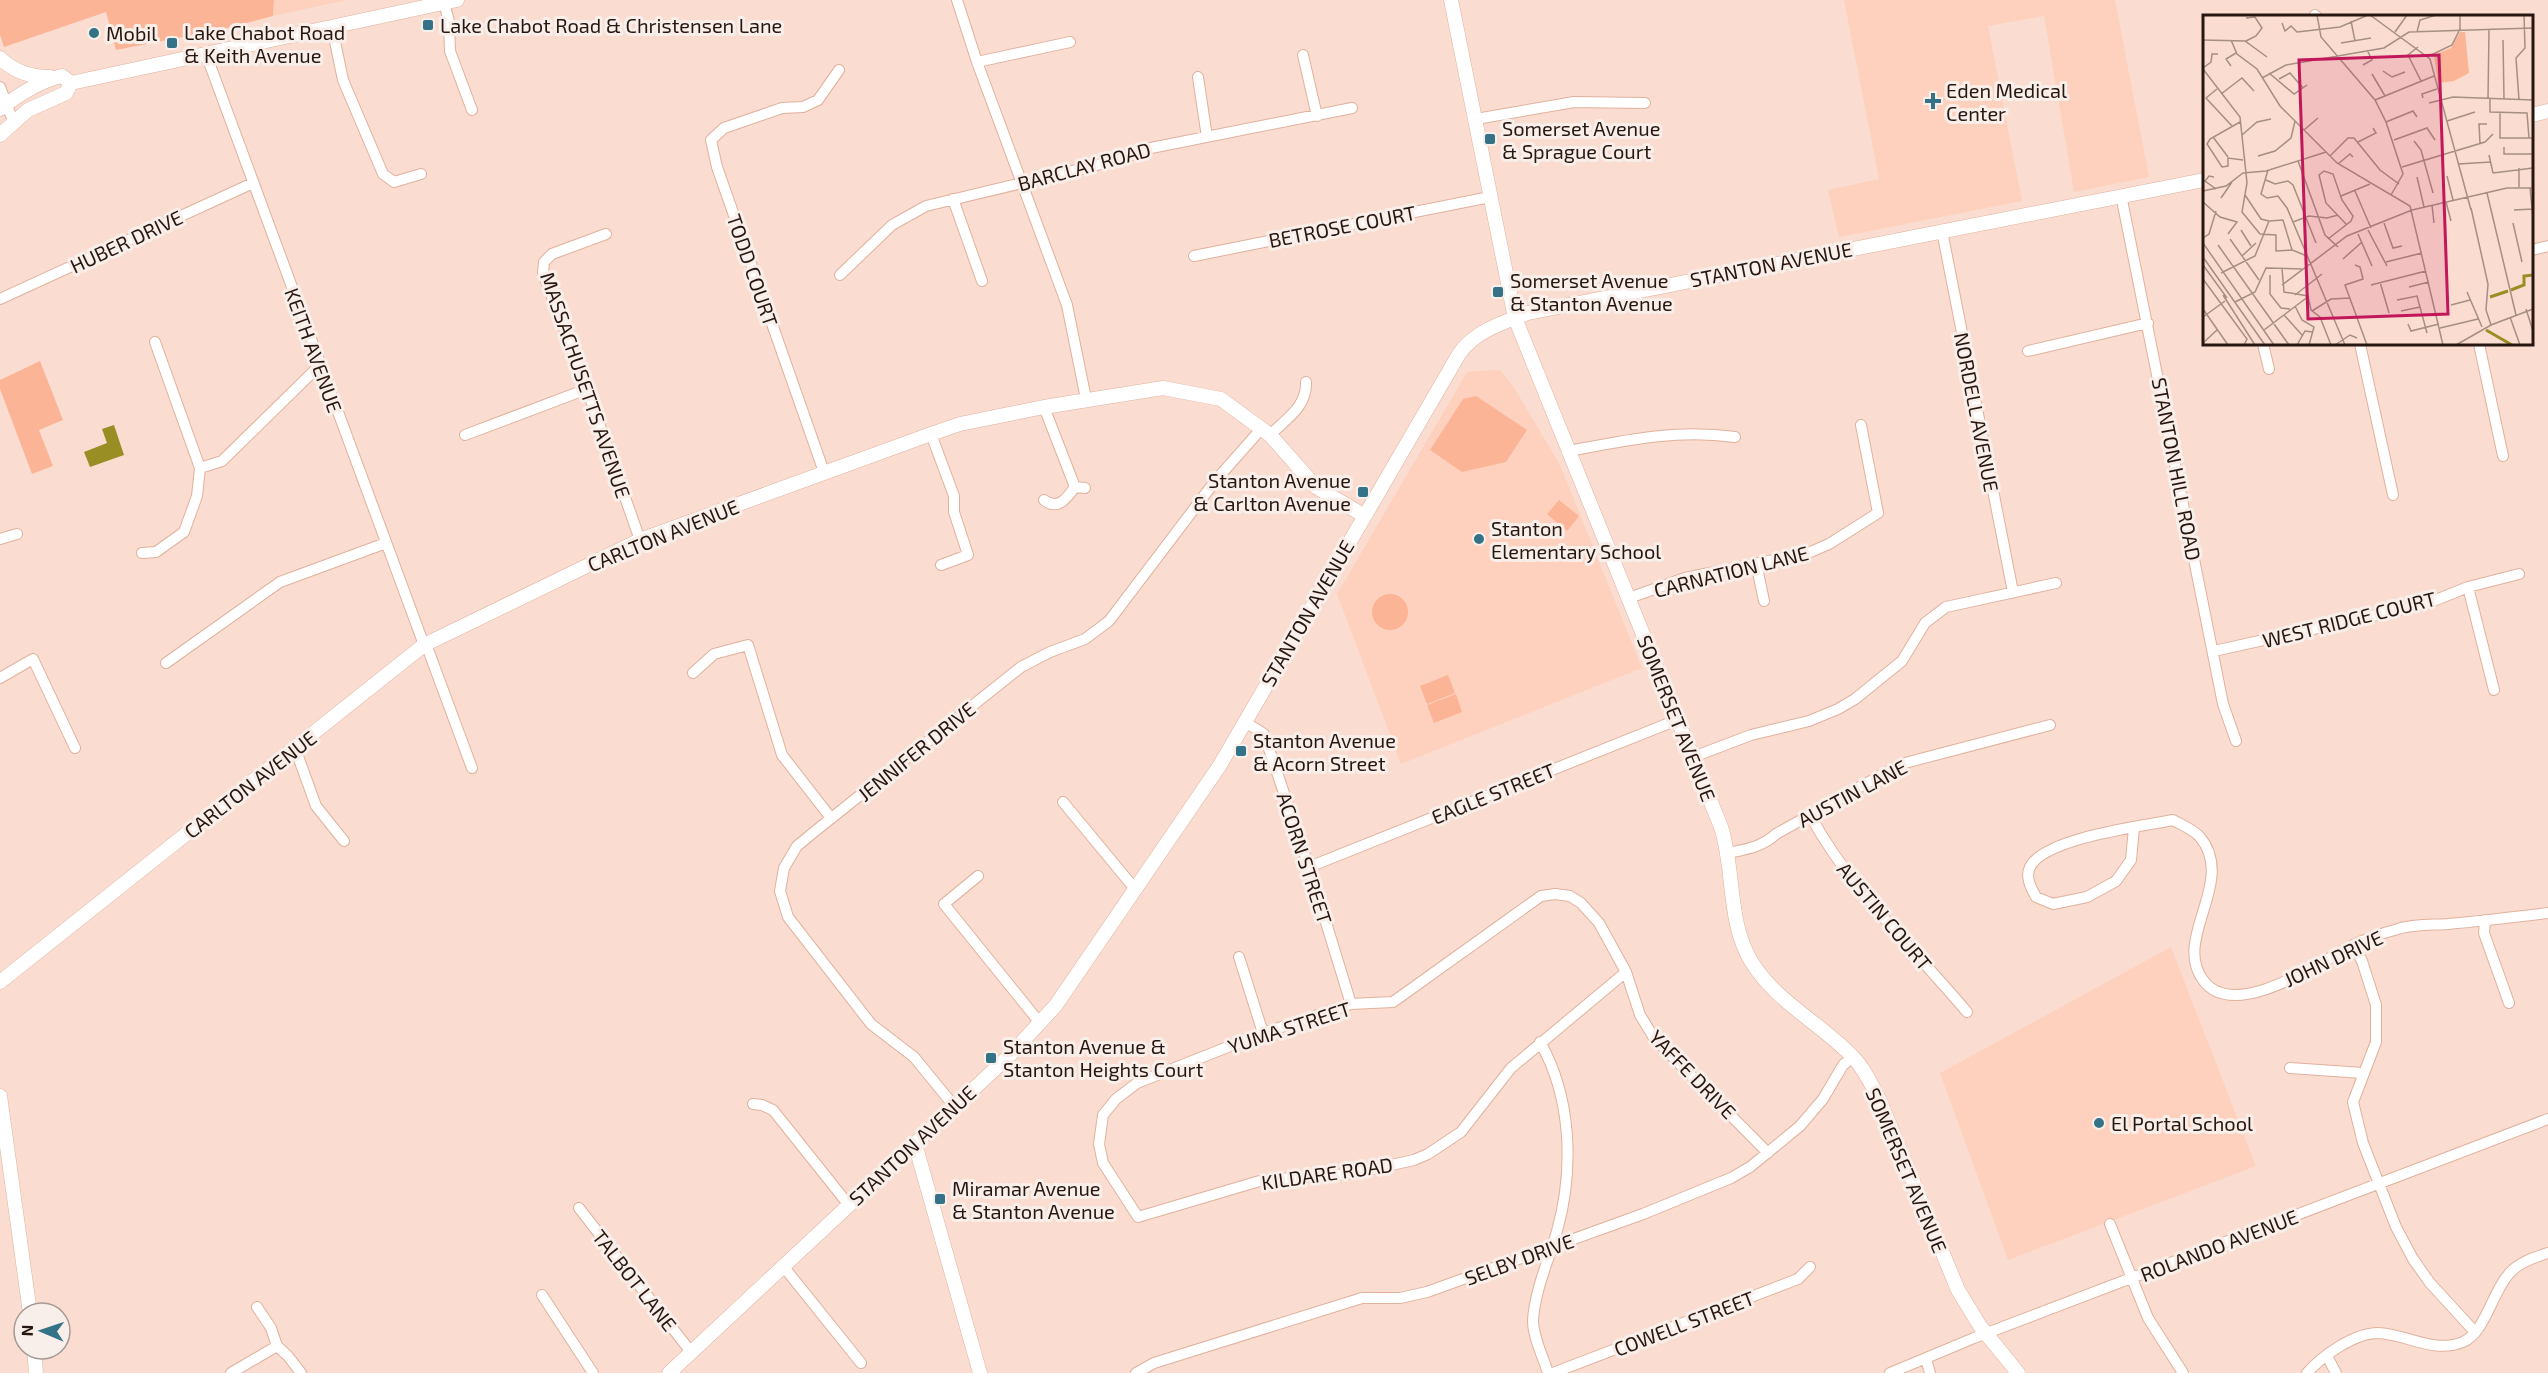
<svg xmlns="http://www.w3.org/2000/svg" width="2548" height="1373" viewBox="0 0 2548 1373" font-family="'Exo 2',sans-serif">
<style>
.built{fill:#fed1be}
.green{fill:#fbb496}
.water{fill:#988e23}
.lines{fill:none;stroke-linecap:round;stroke-linejoin:round}
.street-casing{stroke:#e0b19d;stroke-width:12}
.secondary-casing{stroke:#e0b19d;stroke-width:15}
.street{stroke:#fff;stroke-width:10}
.secondary{stroke:#fff;stroke-width:14}
.poi-dot{fill:#347287;stroke:#f9efea;stroke-width:2}
.labels{text-anchor:middle;dominant-baseline:central;stroke-width:6;stroke-linejoin:round;paint-order:stroke}
.poi-label{font-size:20px;fill:#281710;stroke:#f9efea;text-anchor:start}
.street-label{font-size:20px;fill:#281710;stroke:#f9efea}
.inset-river{fill:none;stroke:#988e23;stroke-width:3}
.inset-road{fill:none;stroke:#a68e83;stroke-width:1.5}
.view{fill:#c2185b;fill-opacity:0.15;stroke:#c2185b;stroke-width:3}
.inset-edge{fill:none;stroke:#281710;stroke-width:3}
</style>
<rect width="100%" height="100%" fill="#faddd0"/>
<path class="built" d="M274,0H347L273,16Z
M1844,0H2115L2149,177L2074,192L2044,16L1988,26L2022,201L1839,237L1828,190L1879,179Z
M1497,370L1501,371L1513,386L1560,465L1642,668L1401,764L1337,594L1467,372Z
M2171,947L2256,1166L2008,1260L1940,1073Z"/>
<path class="green" d="M0,0H274L273,16L228,28L116,50L106,12L4,47L0,35Z
M40,361L63,420L39,430L53,466L32,474L0,389V380Z
M1476,396L1527,430L1506,462L1462,472L1430,450L1463,399Z
M1559,500L1579,516L1567,531L1547,514Z
M1372 612a18 18 0 1 1 36 0a18 18 0 1 1-36 0Z
M1448,675L1455,693L1427,704L1420,686Z
M1456,694L1462,712L1434,723L1427,705Z"/>
<path class="water" d="M114,425L124,455L90,467L84,452L107,443L102,429Z"/>
<g class="lines">
<g class="street-casing">
<path id="street" d="M443,0L449,21L450,51L472,110
M957,0L977,62L1067,305L1086,399
M2315,15L2316,16
M332,27L343,80L383,174L394,182L421,174
M206,54L424,645
M1303,55L1317,116
M977,62L1070,42
M1198,77L1207,137
M0,87L13,121
M1476,119L1574,102L1645,103
M2121,195L2223,704L2236,741
M953,199L982,281
M1942,231L2013,592
M606,234L552,254L544,262L543,273L587,389L640,540
M2532,250L2548,246
M1194,256L1490,197
M840,275L892,225L926,206L1114,161L1151,148L1352,108
M0,299L253,183
M2263,344L2269,369
M2360,344L2393,495
M2479,344L2503,456
M2028,351L2148,323
M1044,407L1075,487
M931,434L954,496V512L968,555L941,565
M465,435L587,389
M1270,435C1286,419 1307,407 1306,382
M1569,451C1627,440 1676,429 1735,437
M200,468L222,461L320,365
M824,472L717,167L711,140L724,128L782,108L803,107L818,100L839,70
M1044,500C1058,511 1067,498 1075,487L1085,488
M0,539L17,534
M142,553L156,552L184,532L197,496L200,468L155,342
M1756,563L1764,601
M2468,587L2494,690
M1629,598L1685,578L1808,553L1829,544L1878,513L1861,425
M426,644L472,768
M2214,651L2426,604L2468,587L2519,574
M166,663L280,582L386,543
M693,673L714,654L748,645L782,755L831,818
M0,678L33,659L75,748
M1245,722L1264,734L1309,867L1351,1004
M295,748L316,806L344,841
M1693,757L1751,735L1809,721L1838,709L1855,699L1902,661L1925,623L1946,607L2056,583
M1063,802L1135,889
M1810,815C1850,889 1913,948 1967,1012
M2134,828L2131,860L2116,881L2087,897L2053,904L2036,897C2031,888 2025,877 2030,867C2044,838 2143,826 2173,820C2182,825 2194,830 2200,837C2237,882 2172,938 2203,980C2233,1022 2318,964 2351,946C2365,939 2383,933 2398,929C2413,924 2432,925 2448,924C2481,921 2515,917 2548,913
M1728,853C1747,849 1762,847 1776,834L1901,764L2050,725
M1309,867L1677,720
M978,876L944,904L1040,1023
M2485,920L2484,933L2509,1003
M2353,945L2362,961L2376,1005V1042L2353,1102L2363,1143L2396,1227L2413,1259L2430,1283L2475,1332
M1239,957L1263,1033
M1626,972L1511,1068L1461,1132L1428,1154L1414,1160L1350,1174L1263,1180L1138,1217L1103,1163L1099,1144L1103,1115L1116,1099L1137,1083L1263,1033L1351,1004L1393,1002L1541,896L1555,894L1570,896L1581,903L1599,923L1626,972L1640,1015L1654,1038L1768,1153
M1540,1042C1572,1098 1574,1170 1557,1231C1549,1259 1535,1290 1533,1320C1533,1338 1543,1356 1548,1373
M2290,1068L2363,1073
M753,1104L762,1105L773,1110L848,1204
M954,1106L914,1057L871,1024L788,917L780,891L784,868L797,846L819,828L1021,667L1050,652L1085,639L1109,621L1216,480L1262,428
M579,1208L691,1352
M2110,1224L2148,1318L2183,1373
M783,1266L861,1363
M542,1295L593,1373
M257,1307L271,1328L277,1346L288,1356L301,1373
M2327,1356L2336,1373
M1926,1359L1930,1373
M231,1373L277,1346
M1136,1373L1154,1363L1362,1298H1400L1427,1292L1643,1214L1731,1178L1750,1167L1800,1126L1823,1099L1843,1065L1853,1057
M1553,1373L1798,1279L1810,1267
M1890,1373L1974,1338L2548,1119
M2307,1373C2322,1356 2354,1333 2378,1333C2406,1334 2434,1354 2463,1342C2487,1332 2493,1285 2515,1268C2525,1260 2536,1257 2548,1253"/>
</g>
<g class="secondary-casing">
<path id="secondary" d="M1451,0L1515,318L1721,827C1735,870 1727,921 1751,961C1775,1001 1820,1023 1852,1056C1864,1068 1871,1084 1879,1099L1958,1290L1980,1326L2018,1373
M0,58C14,72 31,77 50,77
M0,109C18,95 39,81 62,76L71,83
M2532,115L2548,111
M0,135L28,110L66,93L71,83L457,0
M0,982L424,645L640,540L931,434L960,424L1044,407L1163,388L1221,399L1270,435L1316,487L1363,515
M0,1096L30,1313
M915,1144L980,1373
M34,1349L36,1373
M669,1373L1010,1055L1056,1005L1220,765L1459,354C1475,331 1502,323 1528,313L2204,180"/>
</g>
<use href="#street" class="street"/>
<use href="#secondary" class="secondary"/>
</g>
<g class="poi-dot">
<rect x="422" y="19" width="12" height="12" rx="3"/>
<circle cx="94" cy="33" r="6"/>
<rect x="166" y="37" width="12" height="12" rx="3"/>
<path d="M1930 92h6v6h6v6h-6v6h-6v-6h-6v-6h6z"/>
<rect x="1484" y="133" width="12" height="12" rx="3"/>
<rect x="1492" y="286" width="12" height="12" rx="3"/>
<rect x="1357" y="486" width="12" height="12" rx="3"/>
<circle cx="1479" cy="539" r="6"/>
<rect x="1235" y="745" width="12" height="12" rx="3"/>
<rect x="985" y="1052" width="12" height="12" rx="3"/>
<circle cx="2099" cy="1123" r="6"/>
<rect x="934" y="1193" width="12" height="12" rx="3"/>
</g>
<g class="labels">
<g class="poi-label">
<text x="440" y="25">Lake Chabot Road &amp; Christensen Lane</text>
<text x="184" y="32">Lake Chabot Road<tspan x="184" dy="23">&amp; Keith Avenue</tspan></text>
<text x="106" y="33">Mobil</text>
<text x="1946" y="90">Eden Medical<tspan x="1946" dy="23">Center</tspan></text>
<text x="1502" y="128">Somerset Avenue<tspan x="1502" dy="23">&amp; Sprague Court</tspan></text>
<text x="1510" y="280">Somerset Avenue<tspan x="1510" dy="23">&amp; Stanton Avenue</tspan></text>
<text x="1351" y="480" text-anchor="end">Stanton Avenue<tspan x="1351" dy="23">&amp; Carlton Avenue</tspan></text>
<text x="1491" y="528">Stanton<tspan x="1491" dy="23">Elementary School</tspan></text>
<text x="1253" y="740">Stanton Avenue<tspan x="1253" dy="23">&amp; Acorn Street</tspan></text>
<text x="1003" y="1046">Stanton Avenue &amp;<tspan x="1003" dy="23">Stanton Heights Court</tspan></text>
<text x="2111" y="1123">El Portal School</text>
<text x="952" y="1188">Miramar Avenue<tspan x="952" dy="23">&amp; Stanton Avenue</tspan></text>
</g>
<g class="street-label">
<text transform="translate(1084 166) rotate(-15)">BARCLAY ROAD</text>
<text transform="translate(1342 226) rotate(-11)">BETROSE COURT</text>
<text transform="translate(126 241) rotate(-25)">HUBER DRIVE</text>
<text transform="translate(1771 264) rotate(-11)">STANTON AVENUE</text>
<text transform="translate(753 270) rotate(71)">TODD COURT</text>
<text transform="translate(314 350) rotate(70)">KEITH AVENUE</text>
<text transform="translate(586 385) rotate(71)">MASSACHUSETTS AVENUE</text>
<text transform="translate(1977 412) rotate(79)">NORDELL AVENUE</text>
<text transform="translate(2177 469) rotate(79)">STANTON HILL ROAD</text>
<text transform="translate(663 535) rotate(-22)">CARLTON AVENUE</text>
<text transform="translate(1731 571) rotate(-14)">CARNATION LANE</text>
<text transform="translate(1307 613) rotate(-60)">STANTON AVENUE</text>
<text transform="translate(2349 619) rotate(-14)">WEST RIDGE COURT</text>
<text transform="translate(1677 718) rotate(68)">SOMERSET AVENUE</text>
<text transform="translate(916 751) rotate(-39)">JENNIFER DRIVE</text>
<text transform="translate(250 784) rotate(-38)">CARLTON AVENUE</text>
<text transform="translate(1493 793) rotate(-22)">EAGLE STREET</text>
<text transform="translate(1852 793) rotate(-28)">AUSTIN LANE</text>
<text transform="translate(1305 858) rotate(72)">ACORN STREET</text>
<text transform="translate(1885 916) rotate(50)">AUSTIN COURT</text>
<text transform="translate(2333 958) rotate(-25)">JOHN DRIVE</text>
<text transform="translate(1289 1027) rotate(-18)">YUMA STREET</text>
<text transform="translate(1693 1074) rotate(46)">YAFFE DRIVE</text>
<text transform="translate(912 1145) rotate(-43)">STANTON AVENUE</text>
<text transform="translate(1907 1170) rotate(67)">SOMERSET AVENUE</text>
<text transform="translate(1327 1173) rotate(-8)">KILDARE ROAD</text>
<text transform="translate(2219 1245) rotate(-21)">ROLANDO AVENUE</text>
<text transform="translate(1519 1259) rotate(-20)">SELBY DRIVE</text>
<text transform="translate(635 1280) rotate(52)">TALBOT LANE</text>
<text transform="translate(1684 1323) rotate(-21)">COWELL STREET</text>
</g>
</g>
<g transform="translate(2203 15)">
<rect width="330" height="330" fill="#faddd0"/>
<path d="M257,17H262L266,58L251,66L235,68L231,40L248,33Z" fill="#fbb496"/>
<path class="inset-river" d="M308,275L321,270V261L330,260M287,282L305,276M283,315L309,330"/>
<path class="inset-road" d="M114,0L118,22L172,85L183,107L200,159L188,180M167,0L227,44L268,195M148,6L152,26M79,8L82,16L88,11L94,17L103,16L137,12L165,0M192,17L204,0M214,17L217,5L233,0M0,25L42,26L64,42M28,25L34,39L54,54L77,91L134,148L207,191L240,330M300,25L301,84M43,26L53,21L59,13L52,2L43,3M138,28L168,23M215,32L205,40L218,66M224,42L249,30L257,14V0M160,50L169,45L164,35M28,51L23,44L33,38M0,53L8,47L9,39H15M0,54L37,102L44,168L39,197L57,219L73,220V236L89,235M180,56L189,62L202,57M66,58L91,79L104,70M169,59L182,81M59,63L83,50L181,33L206,17L330,13M76,64L87,58L100,73M14,74L3,83L29,111M18,79L39,63L51,76M220,83L219,79L234,74M285,84L286,15M287,84V97L324,98L326,123M172,85L231,61M316,85L313,43L322,33L321,0M226,88L250,82L330,85M297,97V123H330M244,106L272,97M37,107L7,124L4,129L19,152L25,151V143L40,145M183,107L210,96L214,102M101,115L115,103M39,120L54,107L68,104M10,122L25,142M191,125L224,113L232,125M211,126L218,135L230,178M155,127L173,118L170,113M277,128L276,109H284M301,132V139H330M286,140L290,158M55,141L72,136L88,123L92,106M127,141L145,123H151L177,155L196,169M95,146L122,220L135,232M135,149L147,139L150,142M255,149L288,147M199,152L282,127L290,119M316,153V172M65,155L58,179L64,183L75,181L84,193L142,330M290,158L330,153M244,161L250,185M11,162L6,161L2,166L13,174M214,162L221,192M63,165L72,169L85,166L90,170L113,228M327,173L330,202M0,176L23,171L40,158L63,156L123,137M152,176L168,213M284,178L313,300M42,180L58,204L66,206M138,181L167,169M18,183L29,167M0,187L17,202L34,207L25,219M243,187L248,206M229,190L231,208M268,193L285,269L283,295L288,310M311,195L329,194M66,206L80,205L89,235L104,241M90,207L106,201L124,203L135,200M181,208L190,233L199,231M310,208L319,247M38,215L48,231M165,215L184,251M155,219L169,251M0,223L6,219L13,196M27,224L56,265M125,224L148,206L150,201L139,185L130,159L121,156L116,160L123,188L143,209M0,228L71,330M15,230L86,330M39,241L53,228M0,242L62,330M140,244L159,227M183,247L219,238M0,250L24,283M152,250L157,252L160,264L142,270L164,330M79,253L81,277L105,281L108,295L117,302L128,330M18,258L52,241L66,206M67,260V279L78,293L87,294M0,264L44,324L41,330M177,267L186,298M79,270L144,221L209,195L304,173H330M168,270L223,256M206,272L226,267M264,277L279,312M20,280L52,330M92,280L119,259M194,285L214,281L224,318M32,287L52,277L63,253L99,254M248,290L267,285M92,291L99,305L111,312L106,330M0,294L25,330M323,294L330,316M109,296L128,284L147,283M198,296L217,292M81,300L99,320M0,302L22,286M307,302L317,330M205,309L208,316L236,309M237,313L275,304M61,315L106,281M0,328L14,315M94,330L102,316L110,317M132,330L147,320L154,323M253,330L288,310L330,294"/>
<path class="view" d="M236,40L245,299L105,304L96,45Z"/>
<rect width="330" height="330" class="inset-edge"/>
</g>
<g transform="translate(42 1331) rotate(272)"><circle r="28" fill="#f9efea" stroke="#a59993" stroke-width="1.5"/>
<path d="M0-4.5L10 22L0 15L-10 22Z" fill="#347287"/>
<text y="-9" font-size="16" font-weight="bold" text-anchor="middle" fill="#281710">N</text>
</g>
</svg>
